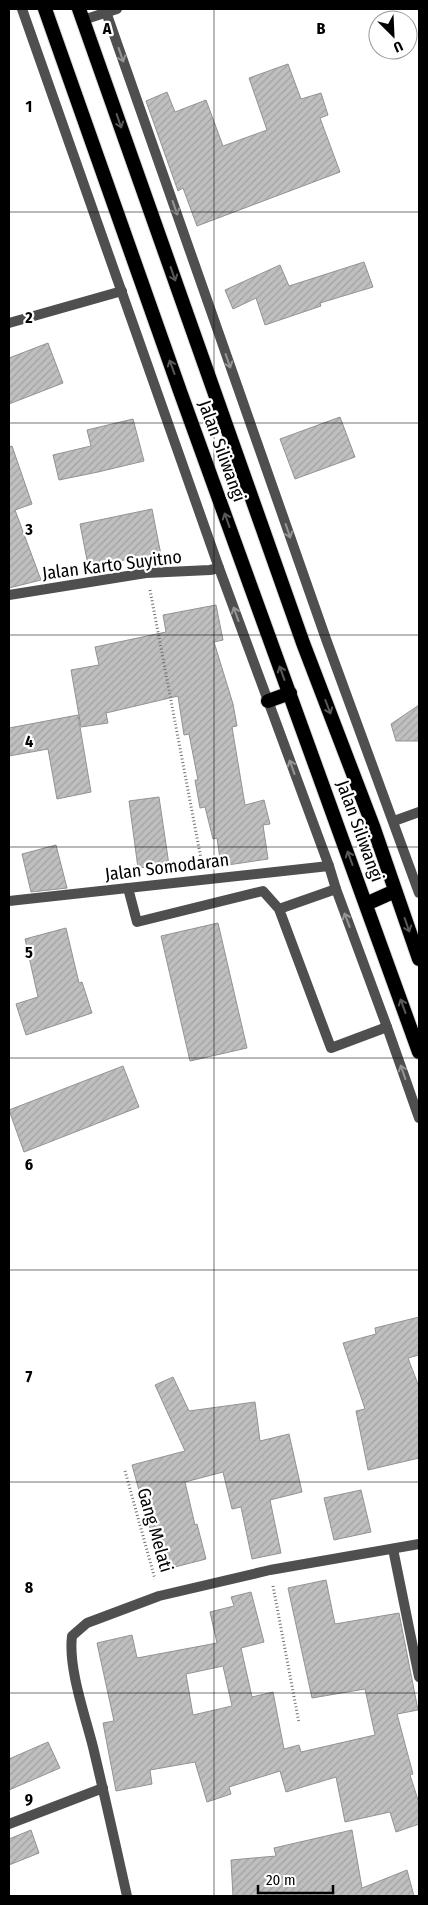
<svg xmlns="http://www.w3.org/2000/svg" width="428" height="1905" viewBox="0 0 428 1905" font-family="'Fira Sans Condensed',sans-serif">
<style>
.building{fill:url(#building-hatch);stroke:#939393;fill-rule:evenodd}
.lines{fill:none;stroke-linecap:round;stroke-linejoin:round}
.trunk-casing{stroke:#dbdbdb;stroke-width:16}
.path{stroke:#717171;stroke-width:3;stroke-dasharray:1 2.5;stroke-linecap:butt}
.service{stroke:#4f4f4f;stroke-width:10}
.minor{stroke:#4f4f4f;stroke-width:10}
.tertiary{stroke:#4f4f4f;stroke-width:10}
.trunk{stroke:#000;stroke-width:14}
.oneway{stroke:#959595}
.oneway2{stroke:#595959}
.grid{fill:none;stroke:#000;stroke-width:1;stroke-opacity:0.55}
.labels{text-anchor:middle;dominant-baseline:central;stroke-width:4.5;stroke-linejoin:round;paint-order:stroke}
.street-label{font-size:18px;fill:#000;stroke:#fff}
.grid-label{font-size:16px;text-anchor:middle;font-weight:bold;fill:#000;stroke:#fff;stroke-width:4.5;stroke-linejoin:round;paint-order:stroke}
</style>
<defs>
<pattern id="building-hatch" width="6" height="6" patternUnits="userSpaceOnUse" patternTransform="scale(1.25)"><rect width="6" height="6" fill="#bfbfbf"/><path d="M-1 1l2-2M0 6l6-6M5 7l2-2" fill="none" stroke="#a2a2a2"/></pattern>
</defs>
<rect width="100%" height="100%" fill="#fff"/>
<path class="building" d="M288,64L301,99L321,93L328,115L320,118L340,172L197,226L183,188L178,191L146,101L167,92L175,112L206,100L223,146L267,130L249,78Z
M364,262L373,287L320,303L321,306L265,325L256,298L233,309L225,290L280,265L289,286Z
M48,343L63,383L9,404V358Z
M340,417L355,457L295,479L280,439Z
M133,419L144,461L98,472L59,480L53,455L91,446L87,430Z
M12,446L32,504L15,510L41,580L9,588V447Z
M152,509L161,555L88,565L80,524Z
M216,605L223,640L214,642L233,704L237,726L232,727L245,805L264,800L270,824L263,825L268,859L221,866L217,838L213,839L205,807L200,808L195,780H198L189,734L184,735L178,696L106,713L108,723L81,727L71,670L99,665L95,647L166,632L163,615Z
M419,705V741H396L391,724Z
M78,715L91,792L57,799L48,749L9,756V728Z
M159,797L169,865L138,868L129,801Z
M56,845L67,888L31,892L22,854Z
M218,923L247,1048L190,1061L161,936Z
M66,928L79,983L82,982L92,1013L26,1035L16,1004L38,997L25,939Z
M123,1066L139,1107L24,1152L9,1110Z
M419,1317V1355L408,1358L419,1387V1458L368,1470L356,1411L365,1409L343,1343L376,1334L375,1328Z
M173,1377L189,1411L255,1402L260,1441L289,1434L302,1492L270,1500L281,1553L252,1559L241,1507L232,1509L223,1472L185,1482L195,1525L197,1524L206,1559L167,1569L156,1527L150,1529L142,1494H140L132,1465L185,1451L155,1385Z
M361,1490L371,1532L334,1540L324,1498Z
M326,1580L335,1624L399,1613L418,1710L397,1714L413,1774L410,1775L419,1803V1824L396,1832L390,1812L345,1822L336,1777L286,1792L280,1771L229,1787L231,1794L207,1802L195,1762L150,1770L152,1784L116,1791L103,1723L114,1721L97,1643L132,1635L137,1658L217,1643L210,1612L234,1606L231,1597L251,1592L264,1642L241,1648L252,1697L273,1692L284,1749L299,1745L301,1752L375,1735L365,1689L312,1698L288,1588ZM223,1666L232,1706L193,1715L186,1674Z
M48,1742L60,1768L9,1790V1759Z
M31,1830L39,1853L9,1865V1839Z
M352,1830L362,1888L407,1870L414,1896H233L231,1860L276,1856L274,1848Z"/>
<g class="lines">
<g class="trunk-casing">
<path id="trunk" d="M45,9L181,394L419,1052
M79,9L303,643L373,826L419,959
M268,701L290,693
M366,904L395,891"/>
</g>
<path class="path" d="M150,590L202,864
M125,1471L155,1579
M273,1586L299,1723"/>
<path class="service" d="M83,20L117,9
M394,821L419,812
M128,888L137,922L263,891L279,909L331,1048L387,1027
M279,909L336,889
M9,1824L103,1788"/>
<path class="minor" d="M9,323L122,291
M9,595L146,573L210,570L219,568
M9,901L329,866
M393,1549L419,1677
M127,1896C116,1847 105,1797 93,1747C85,1715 68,1668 72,1636L87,1623L159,1596L270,1570L419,1544"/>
<path class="tertiary" d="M22,9L219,568L329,866L336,889L387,1027L419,1118
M105,9L326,639L419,893"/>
<use href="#trunk" class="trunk"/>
</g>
<defs><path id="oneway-shaft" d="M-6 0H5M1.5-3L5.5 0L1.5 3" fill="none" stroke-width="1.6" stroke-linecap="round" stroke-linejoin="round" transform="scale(1.25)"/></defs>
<g class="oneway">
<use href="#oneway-shaft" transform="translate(121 55) rotate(71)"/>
<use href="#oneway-shaft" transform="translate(175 208) rotate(71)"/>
<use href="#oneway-shaft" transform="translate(228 361) rotate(71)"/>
<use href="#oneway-shaft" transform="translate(288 531) rotate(71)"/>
<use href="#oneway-shaft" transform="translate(236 614) rotate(-110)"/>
<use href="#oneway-shaft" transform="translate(292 767) rotate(-110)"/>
<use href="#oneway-shaft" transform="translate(347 920) rotate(-111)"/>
<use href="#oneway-shaft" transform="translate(403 1072) rotate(-109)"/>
</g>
<g class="oneway2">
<use href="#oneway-shaft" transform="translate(119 121) rotate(71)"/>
<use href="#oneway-shaft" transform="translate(173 274) rotate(71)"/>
<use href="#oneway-shaft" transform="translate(172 367) rotate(-110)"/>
<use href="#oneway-shaft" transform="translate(227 520) rotate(-110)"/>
<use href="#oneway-shaft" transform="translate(282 673) rotate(-110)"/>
<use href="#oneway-shaft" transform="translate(328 707) rotate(69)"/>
<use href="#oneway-shaft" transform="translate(350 858) rotate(-110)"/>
<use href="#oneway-shaft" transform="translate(407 925) rotate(71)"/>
<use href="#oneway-shaft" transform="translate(403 1006) rotate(-110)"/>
</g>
<path class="grid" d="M214,9V1896M9,212H419M9,423H419M9,635H419M9,847H419M9,1058H419M9,1270H419M9,1482H419M9,1693H419"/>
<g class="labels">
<g class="street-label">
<text transform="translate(222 451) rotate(70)">Jalan Siliwangi</text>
<text transform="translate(112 565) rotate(-7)">Jalan Karto Suyitno</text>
<text transform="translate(360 831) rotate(70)">Jalan Siliwangi</text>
<text transform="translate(167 867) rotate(-7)">Jalan Somodaran</text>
<text transform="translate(155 1530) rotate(74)">Gang Melati</text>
</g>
</g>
<g class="grid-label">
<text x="107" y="34">A</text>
<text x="321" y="34">B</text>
<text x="29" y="112">1</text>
<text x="29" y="323">2</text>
<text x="29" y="535">3</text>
<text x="29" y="747">4</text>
<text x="29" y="958">5</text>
<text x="29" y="1170">6</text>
<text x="29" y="1382">7</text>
<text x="29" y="1593">8</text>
<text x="29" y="1805">9</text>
</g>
<rect width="428" height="1905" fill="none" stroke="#000000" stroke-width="20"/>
<g transform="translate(393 35) rotate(156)"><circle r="24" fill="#ffffff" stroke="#999999"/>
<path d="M0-4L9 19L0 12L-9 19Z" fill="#000000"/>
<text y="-8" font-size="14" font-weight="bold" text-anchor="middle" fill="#000000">U</text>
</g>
<path d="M258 1885v8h75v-8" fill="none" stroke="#000000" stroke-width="2.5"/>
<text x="266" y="1885" font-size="15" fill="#000000" stroke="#ffffff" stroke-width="4" paint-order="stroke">20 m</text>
</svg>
